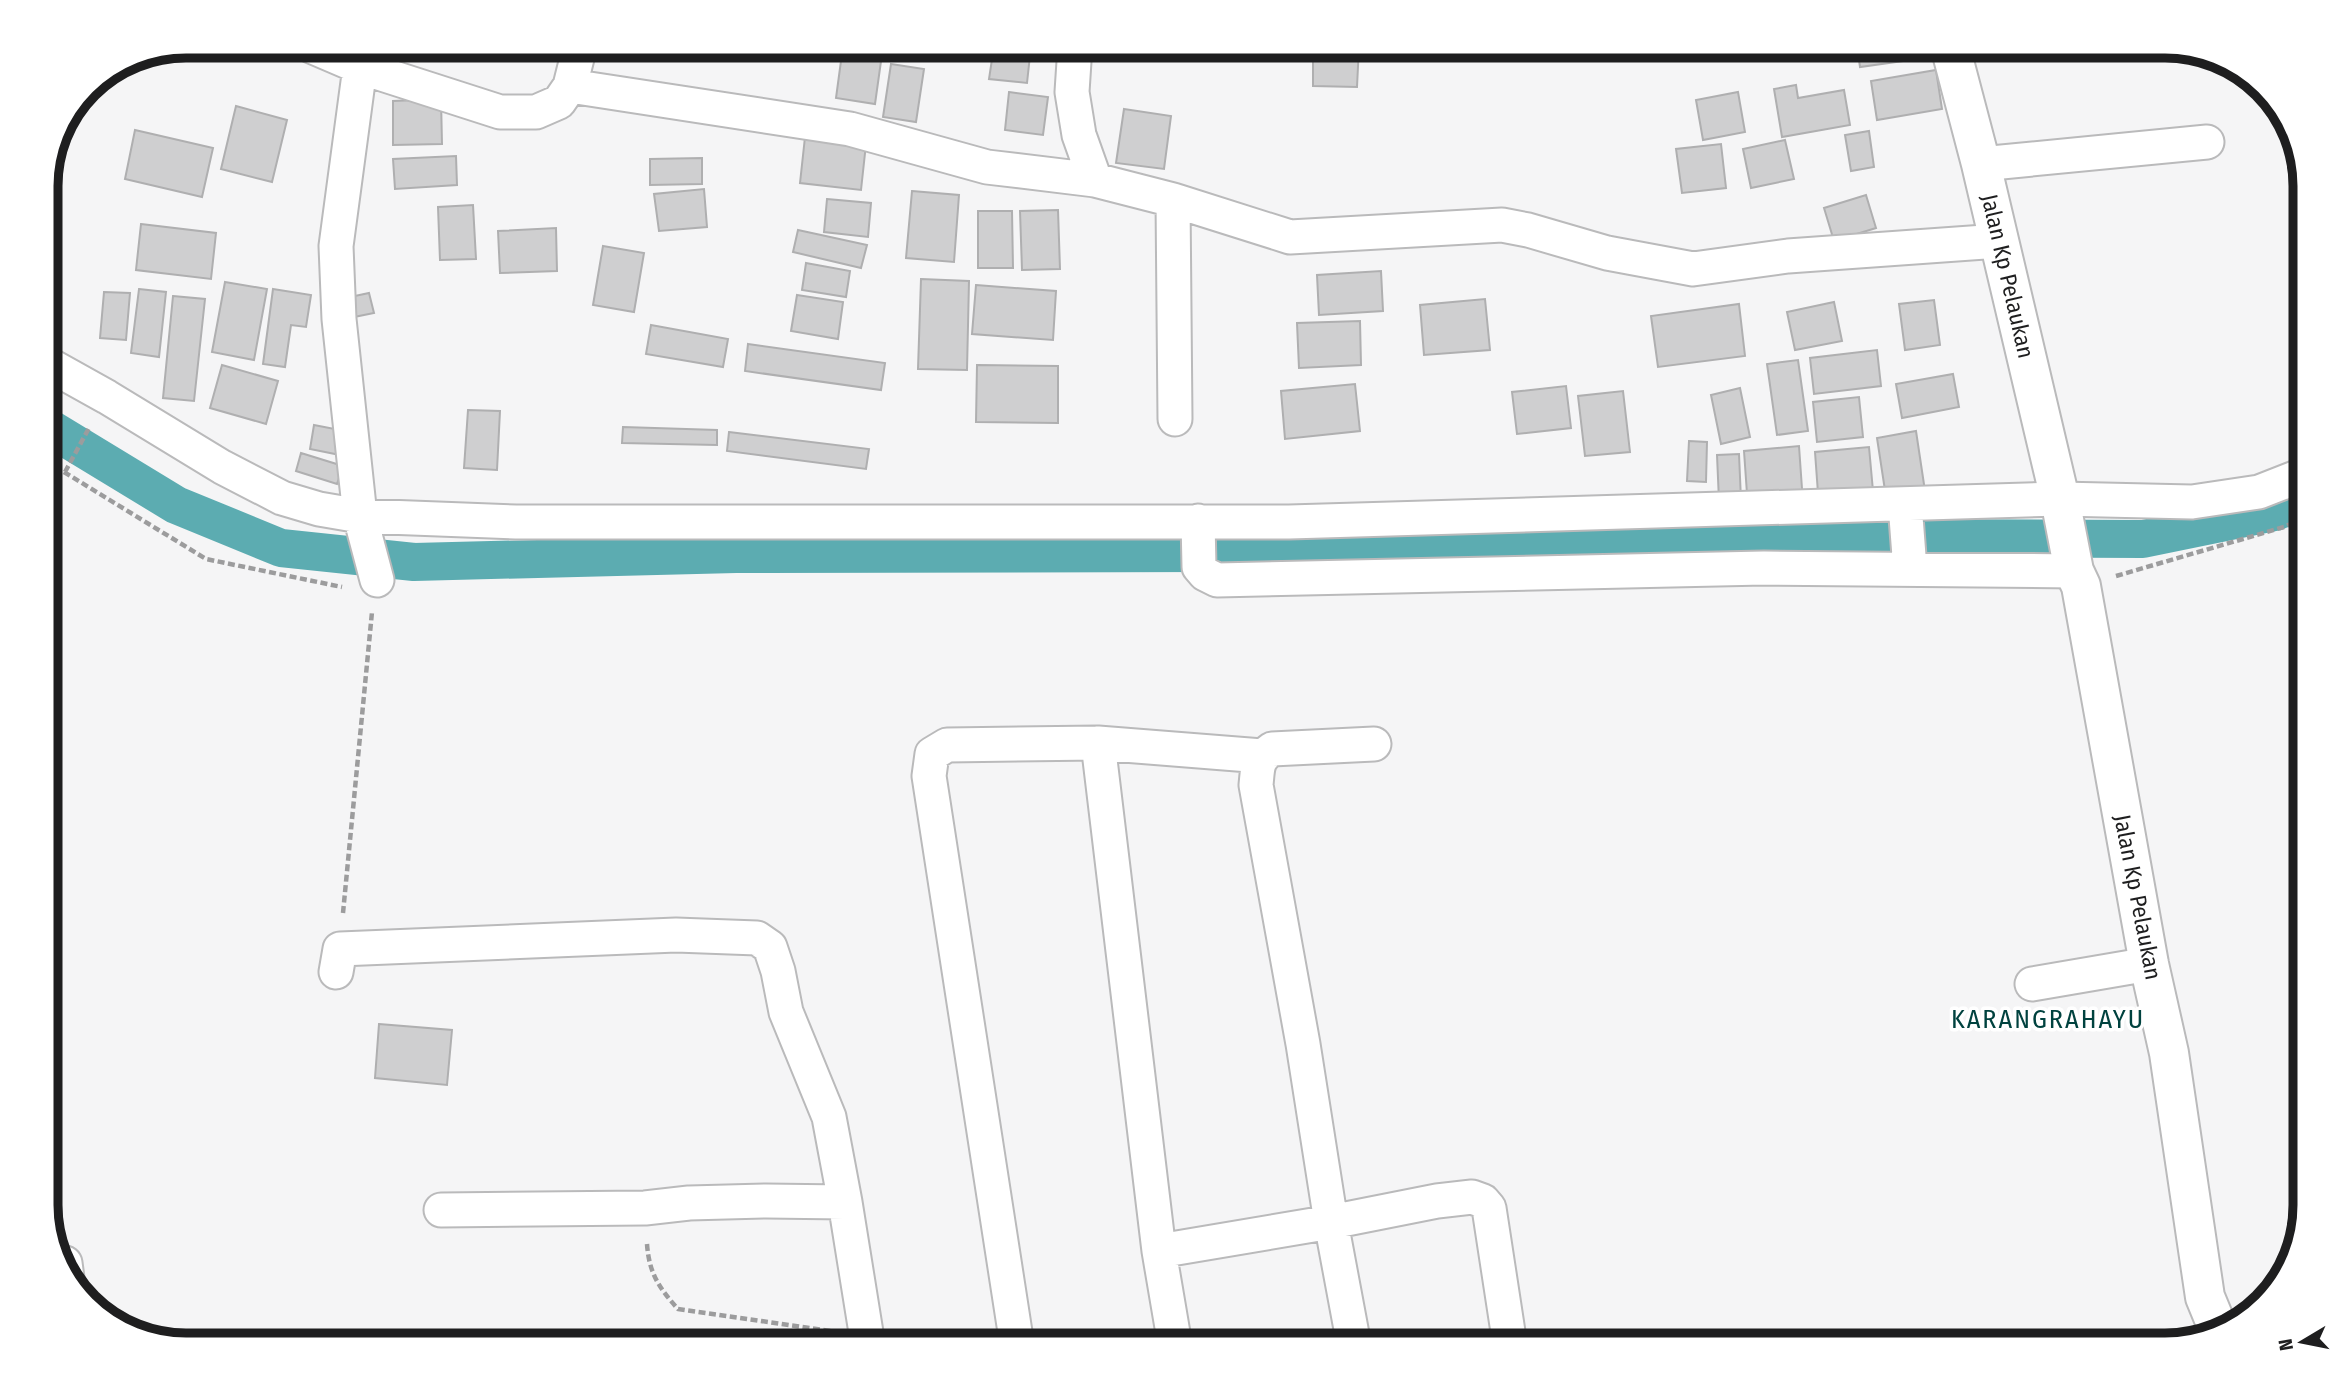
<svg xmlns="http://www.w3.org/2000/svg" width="2351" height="1391" viewBox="0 0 2351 1391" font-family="'Fira Sans Condensed',sans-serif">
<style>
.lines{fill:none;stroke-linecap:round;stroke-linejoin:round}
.canal{stroke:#5cacb1;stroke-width:38}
.building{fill:#cfcfd0;stroke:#afafb0;stroke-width:2}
.street-casing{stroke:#bababb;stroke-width:37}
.secondary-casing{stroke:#bababb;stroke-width:42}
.path{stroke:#9c9c9d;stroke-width:4.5;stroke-dasharray:7 3.5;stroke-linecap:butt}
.street{stroke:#fff;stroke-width:33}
.secondary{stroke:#fff;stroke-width:38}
.labels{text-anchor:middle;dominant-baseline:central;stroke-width:7;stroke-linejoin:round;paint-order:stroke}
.street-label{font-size:23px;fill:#1e1e1f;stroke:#fff}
.quarter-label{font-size:26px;letter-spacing:2px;fill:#00423f;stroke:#fff}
.rim{fill:none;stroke:#1e1e1f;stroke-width:9}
</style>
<rect width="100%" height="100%" fill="#f5f5f6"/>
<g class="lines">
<path class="canal" d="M46,426L176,505L281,548L414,562L736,554L1212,553L1863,538L2143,539L2275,512L2305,499"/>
</g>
<path class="building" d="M843,46L883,47L875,104L836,98Z
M994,46H1031L1027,83L989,79Z
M1313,46H1359L1357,87L1313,86Z
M1857,46H1909L1911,60L1860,67Z
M891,64L924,69L916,122L883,117Z
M1936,70L1942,109L1877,120L1871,81Z
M1796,85L1798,98L1844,90L1850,125L1782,137L1774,89Z
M1009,92L1048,97L1043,135L1005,130Z
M1738,92L1745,132L1703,140L1696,100Z
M441,99L442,144L393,145V101Z
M236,106L287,120L272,182L221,169Z
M1124,109L1171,116L1164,169L1116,163Z
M135,130L213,148L202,197L125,179Z
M1869,131L1874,167L1851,171L1845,135Z
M805,137L866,144L861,190L800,183Z
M1785,140L1794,179L1751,188L1743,149Z
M1721,144L1726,188L1682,193L1676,149Z
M456,156L457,185L395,189L393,159Z
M702,158V184L650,185V159Z
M704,189L707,227L659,231L654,194Z
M912,191L959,195L954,262L906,258Z
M1866,195L1876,228L1834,241L1824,208Z
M827,199L871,203L868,237L824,232Z
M473,205L476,259L440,260L438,207Z
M1058,210L1060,269L1022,270L1020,211Z
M978,211H1012L1013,268H978Z
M141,224L216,233L211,279L136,270Z
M556,228L557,271L500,273L498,231Z
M798,230L867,245L861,268L793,252Z
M603,246L644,253L634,312L593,305Z
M806,263L850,271L846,297L802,290Z
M1381,271L1383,311L1319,315L1317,275Z
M921,279L969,281L967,370L918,369Z
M225,282L267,289L254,360L212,352Z
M976,285L1056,291L1053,340L972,334Z
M139,289L166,292L159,357L131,353Z
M273,289L311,295L306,327L291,325L285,367L263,364Z
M104,292L130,293L126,340L100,338Z
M369,293L374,313L354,317L350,297Z
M797,295L843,302L838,339L791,331Z
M173,296L205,299L194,401L163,398Z
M1485,299L1490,350L1424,355L1420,305Z
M1934,300L1940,345L1905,350L1899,304Z
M1834,302L1842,341L1795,350L1787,312Z
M1739,304L1745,356L1658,367L1651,316Z
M1360,321L1361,365L1299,368L1297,323Z
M651,325L728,339L723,367L646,354Z
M748,344L885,363L881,390L745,371Z
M1877,350L1881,386L1814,394L1810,358Z
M1798,360L1808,431L1777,435L1767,364Z
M222,365L278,381L266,424L210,408Z
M977,365L1058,366V423L976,422Z
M1953,374L1959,407L1902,418L1896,384Z
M1355,384L1360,431L1285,439L1281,391Z
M1566,386L1571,428L1517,434L1512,392Z
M1740,388L1750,437L1721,444L1711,395Z
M1623,391L1630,452L1585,456L1578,396Z
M1859,397L1863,437L1817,442L1813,402Z
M468,410L500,411L497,470L464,468Z
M314,425L345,431L340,455L310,449Z
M623,427L717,430V445L622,443Z
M1916,431L1925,491L1886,497L1877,438Z
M729,432L869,449L866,469L727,451Z
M1689,441L1707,442L1706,482L1687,481Z
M1799,446L1803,503L1748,508L1744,451Z
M1869,447L1874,502L1819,507L1815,452Z
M301,453L343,466L337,484L296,471Z
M1739,454L1741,500L1719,501L1717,455Z
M379,1024L452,1030L447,1085L375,1078Z"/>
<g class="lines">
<g class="street-casing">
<path id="street" d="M311,46L360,67L500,112H536L559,102L570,86L580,46
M1075,46L1072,92L1079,135L1095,180
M360,67L336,246L339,319L360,516L377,580
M570,86L850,129L987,167L1095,180L1173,200L1290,237L1502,225L1528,230L1607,253L1693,269L1788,256L1999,241
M1981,164L2207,142
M1173,200L1175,419
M46,363L107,397L222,467L282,498L319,509L360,516L516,522H1289L2060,499L2192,502L2259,492L2305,474
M1905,504L1910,569
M1198,521L1199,567L1205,574L1217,580L1764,568L2074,571
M1098,743L1159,1251L1175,1345
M336,972L340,949L676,935L757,938L770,947L778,971L786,1012L829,1117L845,1202L868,1345
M2032,984L2149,964
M441,1210L645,1208L689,1203L766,1201L845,1202
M1159,1251L1331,1222L1437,1201L1472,1197L1483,1201L1489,1208L1510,1345
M65,1263L67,1278
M1017,1345L929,776L932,754L947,745L1098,743L1262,756
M1354,1345L1331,1222L1303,1044L1256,785C1258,767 1256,760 1272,749L1374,744"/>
</g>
<g class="secondary-casing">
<path id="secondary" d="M1950,46L1981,164L2060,499L2074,571L2081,586L2149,964L2169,1053L2205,1297L2219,1331"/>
</g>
<path class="path" d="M46,461L206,559L342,587
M65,472L89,428
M2116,576L2284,527L2305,517
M343,913L372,612
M647,1244C649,1273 659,1288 678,1309L831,1331"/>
<use href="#street" class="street"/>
<use href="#secondary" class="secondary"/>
</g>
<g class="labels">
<g class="street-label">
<text transform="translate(2008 276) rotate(77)">Jalan Kp Pelaukan</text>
<text transform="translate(2138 897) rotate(79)">Jalan Kp Pelaukan</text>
</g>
<g class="quarter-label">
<text x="2048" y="1019">KARANGRAHAYU</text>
</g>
</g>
<path d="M0 0H2351V1391H0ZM186 58H2165A128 128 0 0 1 2293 186V1205A128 128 0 0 1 2165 1333H186A128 128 0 0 1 58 1205V186A128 128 0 0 1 186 58Z" fill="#fff" fill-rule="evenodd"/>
<path class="rim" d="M186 58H2165A128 128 0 0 1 2293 186V1205A128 128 0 0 1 2165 1333H186A128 128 0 0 1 58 1205V186A128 128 0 0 1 186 58Z"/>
<g transform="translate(2302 1342) rotate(260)" stroke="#ffffff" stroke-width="5" paint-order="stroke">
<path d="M0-5L12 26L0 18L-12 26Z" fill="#1e1e1f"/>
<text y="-10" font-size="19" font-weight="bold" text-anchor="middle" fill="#1e1e1f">N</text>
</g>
</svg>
